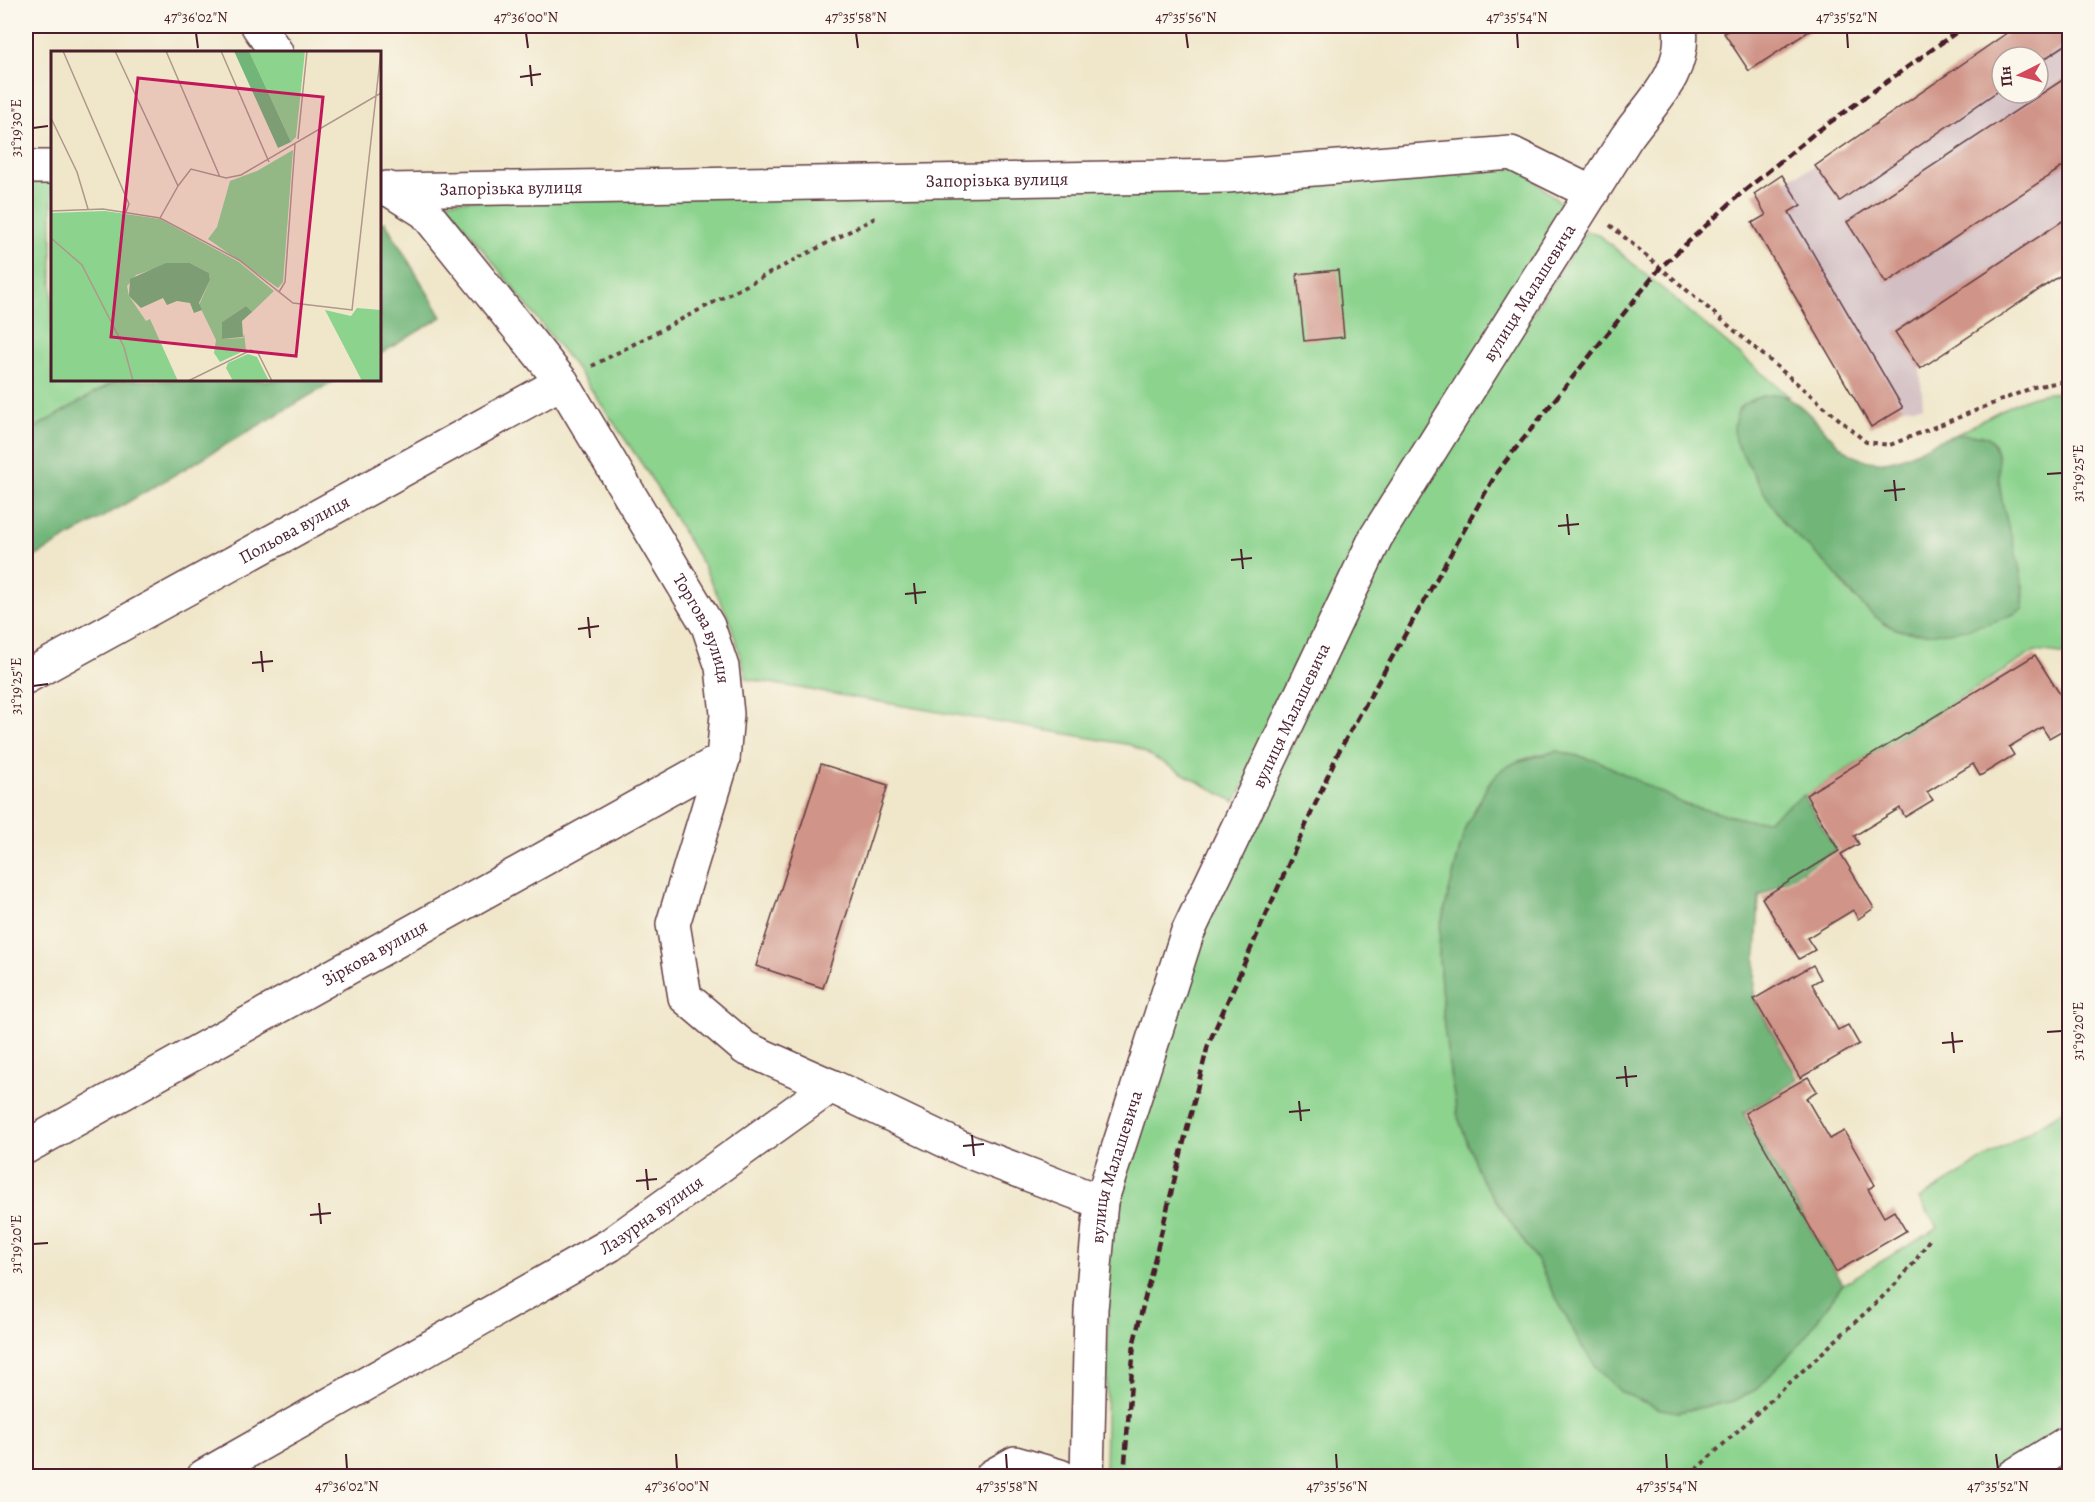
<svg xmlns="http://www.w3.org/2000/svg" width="2095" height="1502" viewBox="0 0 2095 1502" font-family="Alegreya,serif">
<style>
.industrial{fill:#d2bec3;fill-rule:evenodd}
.green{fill:#8cd38e;stroke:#6b795c;stroke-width:1.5}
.forest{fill:#71b579;stroke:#5e6a52;stroke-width:1.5}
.building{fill:#d09488}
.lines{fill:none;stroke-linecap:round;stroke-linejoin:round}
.minor-casing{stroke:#633d43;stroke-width:36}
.path{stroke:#633d43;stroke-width:4;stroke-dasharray:4.5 4.5;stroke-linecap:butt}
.minor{stroke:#fff;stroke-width:33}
.rail{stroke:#4a1f2b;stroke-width:4.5;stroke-dasharray:9 4.5;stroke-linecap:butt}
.ticks{fill:none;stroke:#4a1f2b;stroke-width:2}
.labels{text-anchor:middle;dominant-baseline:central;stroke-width:4.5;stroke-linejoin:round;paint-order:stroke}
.street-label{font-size:18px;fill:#4a1f2b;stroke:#fbf7ec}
.inset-road{fill:none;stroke:#ae978b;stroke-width:1.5}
.view{fill:#c2185b;fill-opacity:0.15;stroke:#c2185b;stroke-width:3}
.inset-edge{fill:none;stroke:#4a1f2b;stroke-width:3}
.neatline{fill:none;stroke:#4a1f2b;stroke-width:2}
.ticks-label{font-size:15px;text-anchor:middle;fill:#4a1f2b}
</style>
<rect width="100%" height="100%" fill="#fbf7ec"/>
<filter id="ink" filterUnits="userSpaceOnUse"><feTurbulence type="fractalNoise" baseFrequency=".0167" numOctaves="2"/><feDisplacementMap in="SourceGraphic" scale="12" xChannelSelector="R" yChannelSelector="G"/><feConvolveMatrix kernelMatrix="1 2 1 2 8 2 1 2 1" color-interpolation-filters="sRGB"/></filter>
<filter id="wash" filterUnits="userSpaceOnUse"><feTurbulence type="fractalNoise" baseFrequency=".008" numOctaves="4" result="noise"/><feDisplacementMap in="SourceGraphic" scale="24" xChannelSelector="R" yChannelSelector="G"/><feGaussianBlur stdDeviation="1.35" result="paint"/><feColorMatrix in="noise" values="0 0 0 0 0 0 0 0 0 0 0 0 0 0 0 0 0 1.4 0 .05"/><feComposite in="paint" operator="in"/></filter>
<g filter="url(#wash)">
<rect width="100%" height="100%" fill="#f0e7cb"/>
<path class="industrial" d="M2017,26H2069V269L1920,369L1923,406L1903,408L1871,427L1752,223L1766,214L1754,194L1815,166ZM2002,57H2038V93H2002Z"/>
<path class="green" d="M1520,168L1561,203L1564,210L1235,802L1131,745L747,679L730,621L703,565L646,470L582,376L445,201Z
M26,182H52V380H117L26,433Z
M1586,231L1598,234L1790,397C1770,392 1753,396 1738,409L1746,461L1785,524L1833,570L1847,590L1886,625L1921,633L1946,632L2012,615L2023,609L2024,589L2004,516L1994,443L1988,437L1955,435C1983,421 2039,382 2069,395V655L2035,651L1767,820L1752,821L1686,805L1598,761L1557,751L1537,755L1516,762L1489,783L1465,828L1440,928L1439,957L1444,1027L1451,1079L1458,1117L1480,1177L1537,1261L1582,1347L1678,1412L1734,1401L1757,1389L1801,1343L1843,1284L1938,1228L1919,1199L2069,1107V1476H1105L1110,1203L1197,943L1386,539Z"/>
<path class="forest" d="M385,222L442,317L380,354V225Z
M117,380H336L26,562V433Z
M1776,394C1812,402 1830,450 1864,460C1901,470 1922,442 1956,435C1967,433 1978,435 1988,437C2002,451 1997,471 2000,490C2006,530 2026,568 2023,609C1991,627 1919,645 1886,624C1862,610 1849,588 1831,569C1817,553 1798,540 1785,524C1768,502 1749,466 1735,441C1730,407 1745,398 1776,394Z
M1557,751L1598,761L1686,805L1752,821L1767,820L1804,795L1836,850L1759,897L1754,999L1798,1080L1743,1113L1843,1284L1801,1343L1757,1389L1734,1401L1678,1412L1660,1409L1621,1392L1600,1372L1582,1347L1537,1261L1480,1177L1458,1117L1451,1079L1444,1027L1439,957L1440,928L1465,828L1489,783L1501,770L1516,762Z"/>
<g id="blocks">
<path class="building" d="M1735,26H1817L1749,71L1724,33Z
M2017,26H2070V42L2038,63V57H2002V88L1840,201L1815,166Z
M2070,75V162L1886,283L1847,222Z
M1782,175L1801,205L1789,212L1903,408L1871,427L1752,223L1766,215L1754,194Z
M2070,216V269L1920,369L1895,332Z
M1338,270L1344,337L1304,341L1297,274Z
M2035,655L2070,710V726L2049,738L2042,727L2009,747L2014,755L1980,776L1973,764L1927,792L1933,800L1905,817L1900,808L1854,836L1859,844L1841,854L1874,908L1858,919L1853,910L1807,938L1815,950L1799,959L1762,898L1839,851L1806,795Z
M821,764L888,785L823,988L756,966Z
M1813,965L1821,979L1812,984L1838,1030L1848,1025L1859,1044L1800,1078L1754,999Z
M1808,1077L1817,1091L1806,1098L1830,1139L1844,1131L1875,1185L1868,1189L1884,1217L1894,1211L1906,1231L1836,1272L1745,1113Z"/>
</g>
</g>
<g filter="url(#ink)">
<use href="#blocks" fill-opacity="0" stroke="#633d43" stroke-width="1.5"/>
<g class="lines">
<g class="minor-casing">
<g id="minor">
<path d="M258,26L276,52"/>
<path d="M26,167H52"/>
<path id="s1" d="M387,188L425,212L562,382L708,626L722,667L727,714L723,759L673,924L685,997L745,1048L831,1086"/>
<path id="s2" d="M389,190L1227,176L1511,153L1592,193"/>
<path id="s3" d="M26,677L562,382"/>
<path id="s4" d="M26,1147L723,759"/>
<path id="s5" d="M204,1476L610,1245L831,1086L967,1151L1101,1202"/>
<path d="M992,1476L1015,1463L1060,1476"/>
<path id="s6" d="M1087,1476L1091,1309L1101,1202L1187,934L1376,537L1626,138C1652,101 1686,74 1680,26"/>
<path d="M2013,1476L2070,1441"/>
</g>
</g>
<path class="path" d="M1610,225L1866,442L1890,445L2034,387L2070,380
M592,366L875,218
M1689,1476L1891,1289L1914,1263L1929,1240"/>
<use href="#minor" class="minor"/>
<path class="rail" d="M1124,1476L1134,1342L1208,1045L1338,753L1497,472L1660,268L1737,197L1815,133L1965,26"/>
</g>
</g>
<path class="ticks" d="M196,33L198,48M526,33L528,48M856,33L858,48M1186,33L1188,48M1517,33L1518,48M1847,33L1848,48M530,65L532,86M520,77L541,74M33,128L48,126M2047,474L2062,473M1894,480L1896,501M1884,491L1905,489M1567,514L1569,535M1558,526L1579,524M1241,549L1243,569M1231,560L1252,558M914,583L916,604M905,594L926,592M588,617L590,638M578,629L599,626M261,651L263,672M252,663L273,661M33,686L48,684M1952,1032L1954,1053M2047,1032L2062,1031M1942,1043L1963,1041M1625,1066L1627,1087M1616,1078L1637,1076M1299,1101L1301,1121M1289,1112L1310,1110M972,1135L974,1156M963,1146L984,1144M646,1169L648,1190M636,1181L657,1179M319,1203L321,1224M310,1215L331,1213M33,1244L48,1243M346,1454L347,1469M676,1454L677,1469M1006,1454L1007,1469M1336,1454L1337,1469M1666,1454L1667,1469M1996,1454L1998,1469"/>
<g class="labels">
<g class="street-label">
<text stroke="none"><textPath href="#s2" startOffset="608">Запорізька вулиця</textPath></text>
<text stroke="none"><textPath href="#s2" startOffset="122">Запорізька вулиця</textPath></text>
<text stroke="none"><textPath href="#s6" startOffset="1284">вулиця Малашевича</textPath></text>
<text stroke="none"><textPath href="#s3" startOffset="306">Польова вулиця</textPath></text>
<text stroke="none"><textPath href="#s1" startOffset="548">Торгова вулиця</textPath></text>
<text stroke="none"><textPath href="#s6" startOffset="798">вулиця Малашевича</textPath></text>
<text stroke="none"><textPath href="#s4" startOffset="399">Зіркова вулиця</textPath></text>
<text stroke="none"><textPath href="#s6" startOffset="312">вулиця Малашевича</textPath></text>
<text stroke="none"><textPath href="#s5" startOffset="518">Лазурна вулиця</textPath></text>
</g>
</g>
<g transform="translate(51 51)">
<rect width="330" height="330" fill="#f0e7cb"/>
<path d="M198,0H254L245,86L240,91ZM242,99L232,231L227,237L157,188L166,176L179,130L206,120ZM54,160L109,168L188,211L223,240L200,262L195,255L171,271V288L192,287L193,282L195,299L169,311L163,302L165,289L148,254L159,229L158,222L139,212H120L85,224L76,235L78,245L95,270L99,268L127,330H0V162ZM306,257L330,259V330H311L274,259L300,265ZM197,303L206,306L218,330H182L175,317L177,312Z" fill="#8cd38e"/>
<path d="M183,0H198L240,91L227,97ZM115,212H139L158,222L159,229L148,252L151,259L143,262L139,252L126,250L116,254L112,247L90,257L78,245L79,228ZM195,255L201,261L191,270L192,286L171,288V271Z" fill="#71b579"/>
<path class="inset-road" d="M12,0L78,153L75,161M64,0L127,135L109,167M115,0L169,126M170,0L218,111M0,67L26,121L37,158M247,88L256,0M127,135L140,118L175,127L190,124L330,42M0,160L52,158L109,167L188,209L242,252L301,259L330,0M0,187L31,214L73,296L82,330M228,241L234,231L244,93M137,330L200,299L207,302L221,330"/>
<path class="view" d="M87,27L272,46L245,305L60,286Z"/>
<rect width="330" height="330" class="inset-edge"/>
</g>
<rect width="2095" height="1502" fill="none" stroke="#fbf7ec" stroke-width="66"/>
<g transform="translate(2020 75) rotate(264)"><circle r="28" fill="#fbf7ec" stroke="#b4a19f" stroke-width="1.5"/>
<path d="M0-4.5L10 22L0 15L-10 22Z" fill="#d1495b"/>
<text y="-9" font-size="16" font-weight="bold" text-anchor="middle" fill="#4a1f2b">Пн</text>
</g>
<rect x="33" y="33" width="2029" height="1436" class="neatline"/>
<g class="ticks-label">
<text x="196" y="22">47°36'02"N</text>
<text x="526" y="22">47°36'00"N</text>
<text x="856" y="22">47°35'58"N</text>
<text x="1186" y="22">47°35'56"N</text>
<text x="1517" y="22">47°35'54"N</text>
<text x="1847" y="22">47°35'52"N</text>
<text transform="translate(16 128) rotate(-90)" y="5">31°19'30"E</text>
<text transform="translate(2078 473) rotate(-90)" y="5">31°19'25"E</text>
<text transform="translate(16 686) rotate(-90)" y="5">31°19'25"E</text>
<text transform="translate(2078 1031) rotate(-90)" y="5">31°19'20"E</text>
<text transform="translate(16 1244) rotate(-90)" y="5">31°19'20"E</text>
<text x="347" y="1491">47°36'02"N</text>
<text x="677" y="1491">47°36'00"N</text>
<text x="1007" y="1491">47°35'58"N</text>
<text x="1337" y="1491">47°35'56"N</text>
<text x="1667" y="1491">47°35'54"N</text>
<text x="1998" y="1491">47°35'52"N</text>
</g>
</svg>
